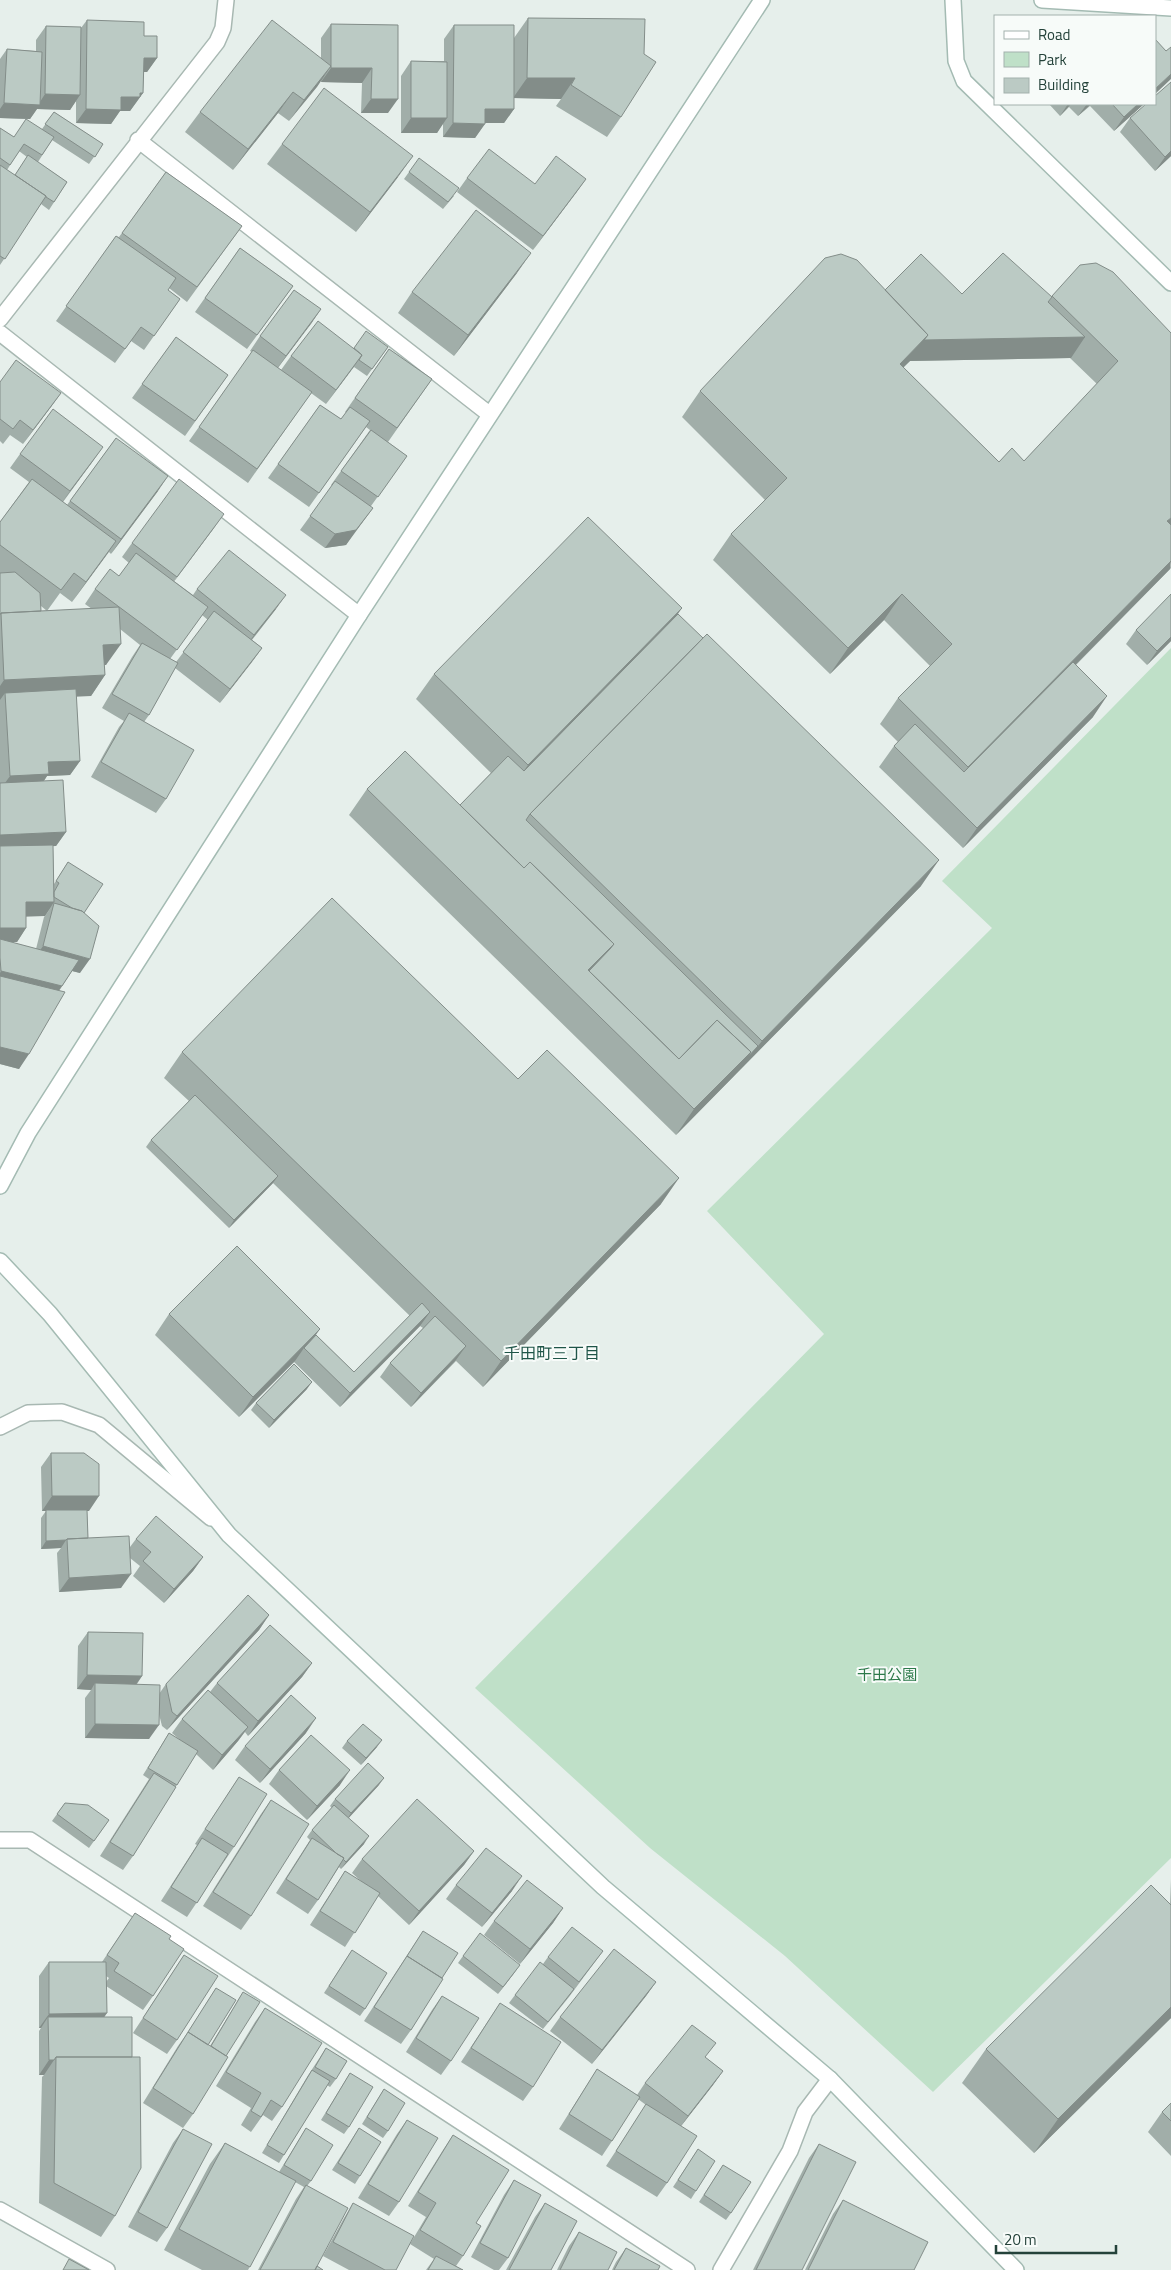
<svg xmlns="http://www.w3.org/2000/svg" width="1171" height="2270" viewBox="0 0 1171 2270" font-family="'Titillium Web','Noto Sans JP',sans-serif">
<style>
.green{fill:#bfe0c8}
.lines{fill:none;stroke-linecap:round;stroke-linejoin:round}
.street-casing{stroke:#a8b8b2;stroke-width:18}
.secondary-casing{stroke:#a4bbb3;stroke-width:18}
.street{stroke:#fff;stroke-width:15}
.secondary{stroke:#fff;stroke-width:15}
.wall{fill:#a1aea9;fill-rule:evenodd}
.shaded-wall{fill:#838d89}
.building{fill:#bbcac4;stroke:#838d89}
.labels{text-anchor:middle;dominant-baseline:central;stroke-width:4;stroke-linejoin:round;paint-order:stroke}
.park-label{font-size:15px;fill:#2d7a4b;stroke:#f7fbf9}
.neighbourhood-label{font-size:16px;fill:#1f5548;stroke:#f7fbf9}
</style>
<rect width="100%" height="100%" fill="#e6efeb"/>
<path class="green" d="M1171,648V1858L933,2092L785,1956L650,1848L475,1688L824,1334L707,1211L992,928L942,881Z"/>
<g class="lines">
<g class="street-casing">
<path id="street" d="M138,140L489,414
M0,319L217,42L223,28L226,0
M0,333L359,615
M0,1427L28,1413L62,1412L99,1425L211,1518
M0,1840H30L687,2270
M0,2210L107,2270
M721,2270L790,2151L805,2112L830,2079"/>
</g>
<g class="secondary-casing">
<path id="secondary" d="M953,0L956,61L964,81L1171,283
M1042,0L1171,8
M0,1186L28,1133L359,615L762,0
M0,1261L50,1314L229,1535L603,1887L830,2079L1016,2270"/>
</g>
<use href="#street" class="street"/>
<use href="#secondary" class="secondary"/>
</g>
<path class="wall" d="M528,18L621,117L607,137L556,106L561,99L514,98V109L504,123H485L475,138L443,137V123L437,133H401V76L411,61H444V39L454,25L514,38Z
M87,20L144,36L157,58L147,72H144L143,93L130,111H120L111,124L76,123V101L70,110L37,109L30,119L0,118V59L7,49L36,51V40L46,26L81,28Z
M331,24L398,25L388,113H361L362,83L321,82V80L289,121L278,113L233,170L185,132L200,112L321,59V38Z
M1049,104H1144L1114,131L1090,106L1078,116L1069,107L1060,116Z
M54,112L103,144L89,164L52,140L38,162L67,182L49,210L41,204L0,265V128L14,137L42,129ZM19,151L27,157L15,175L7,170Z
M1130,118L1171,156L1155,171L1120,132Z
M282,144L398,177L356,232L267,164Z
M166,172L242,226L187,302L169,288L168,290L180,299L144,350L131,341L115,363L56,321L116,236L119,237Z
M409,172L454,196L443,209L404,179Z
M467,178L535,184L586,179L533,250L457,192Z
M240,248L293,286L247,349L195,312Z
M1096,263L1171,568L1076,665L1093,717L963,848L879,767L894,746L898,742L880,724L898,698L930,666L884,620L830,674L713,560L731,534L765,500L682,417L700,391L885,290L1052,297ZM1070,358L1097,384L1024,461L999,462L903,367L910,361Z
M517,273L454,356L398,313L412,292Z
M321,309L278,368L281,370L291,356L354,348L388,347L367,376L354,367L326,404L311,393L248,483L189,441L252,352L250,351L260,336Z
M176,337L228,375L185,436L132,398Z
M389,349L432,379L388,442L407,456L371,506L346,545L325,548L300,530L332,486L331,485L341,471L370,430L366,427L309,507L268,478L320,405L341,419L346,413L345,412Z
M0,382L61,393L23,444L10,435L3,444L0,441Z
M116,438L158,491L111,554L109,552L72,602L60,593L47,611L41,606V611L92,609L85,604L95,589L119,576L129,563L122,557L132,543L214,528L174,581L193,595L197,589L276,609L252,640L262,648L220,703L175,668L149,715L144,722L166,799L156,813L91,777L119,727L124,721L102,708L132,657L140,645L120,629L106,665H104L105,675L91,696H76L80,761L70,775L47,776L44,781L66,832L56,846H53L54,884L68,862L84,913L80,973L72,971L59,991L19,1069L0,1064V522L29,482L10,468L20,454L93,461L63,502L67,505ZM202,615L208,620L176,662L170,659ZM52,906L44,917L36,949L11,942H17L26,928V916H45Z
M678,614L921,886L676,1135L349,815L367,789L460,805L491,773L416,699L434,674Z
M1136,630L1171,641L1147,665L1126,644Z
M182,1052L518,1079L661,1204L483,1387L456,1361L411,1407L380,1377L390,1363L423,1328L420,1326L340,1407L294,1362L295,1361L239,1417L155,1335L169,1314L316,1335L354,1372L410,1316L273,1183L229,1228L146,1147L151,1140L189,1101L164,1078Z
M307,1389L269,1428L251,1410L256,1403Z
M51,1453L89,1511H87L88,1538L130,1547L136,1539L203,1557L193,1571L164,1603L133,1576L140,1566L130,1558L121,1588L59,1592L57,1553L61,1548L41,1549V1518L46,1511H42L41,1467Z
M269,1615L259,1630L167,1730L162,1726L159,1714L149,1739L85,1738V1698L91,1690L77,1689L78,1646L88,1632L142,1676L137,1684L159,1694L166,1684Z
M312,1663L302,1677L248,1736L245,1732L238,1741L213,1770L196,1754L133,1856L123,1870L100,1856L149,1779L143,1775L164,1741L169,1733L180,1740L172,1733L182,1719L210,1692L217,1683Z
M306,1733L260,1783L235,1760L245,1746Z
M347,1741L377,1747L361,1765L342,1748Z
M279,1770L340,1785L307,1820L269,1784Z
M239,1777L234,1847L187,1917L161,1901L197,1845L195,1844Z
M379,1785L348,1818L364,1844L341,1869L339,1867L318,1900L308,1914L276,1893L310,1840L307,1837L312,1830L332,1808L330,1806L335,1799Z
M271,1800L251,1916L241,1930L203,1906L261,1814Z
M65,1803L109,1820L89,1848L52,1821Z
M474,1851L464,1865L409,1925L378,1896L345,1947L310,1925L345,1871L362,1882L352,1873L362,1859Z
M1171,1879V2018L1034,2153L962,2083L986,2049L1170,1904Z
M456,1885L512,1891L482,1927L446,1899Z
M563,1908L553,1923L520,1964L484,1935L494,1921Z
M135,1913L169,1939L153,1996L143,2010L106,1986L104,2017L115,2216L101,2237L39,2203L42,2077L44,2075H39V2031L41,2028H39V1976L49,1962H102ZM106,1976L109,1978L106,1982Z
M423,1931L442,1978L411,2030L401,2044L364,2021Z
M352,1950L365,2009L360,2016L324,1993Z
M603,1951L569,1997L543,2029L509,2003L515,1995L543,1964L548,1957Z
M184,1955L177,2040L167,2054L133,2033Z
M463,1956L515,1972L498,1994L458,1963Z
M656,1982L646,1996L592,2064L550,2031L560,2017Z
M216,1988L208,2045L210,2046L243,1992L226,2056L193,2114L183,2128L143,2103L178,2046L188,2032Z
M442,1996L451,2061L441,2075L406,2052L432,2010Z
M500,2003L533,2087L523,2101L461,2062Z
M265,2008L282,2107L272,2121L263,2115L251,2132L241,2125L251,2108L216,2086L255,2022Z
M326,2048L336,2079L330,2087L327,2085L279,2163L262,2153L307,2077Z
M706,2058L723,2071L713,2085L681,2126L667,2183L657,2197L606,2166L646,2105L638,2099L612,2141L602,2156L559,2129L597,2069L637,2095L645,2083Z
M350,2073L349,2127L344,2134L321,2120Z
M384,2089L388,2131L383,2138L362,2124Z
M1171,2103V2156L1148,2132L1162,2112Z
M407,2120L399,2202L389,2216L358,2198L397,2134Z
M306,2128L311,2181L307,2186L317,2266L323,2270H258L296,2199L304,2187L295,2182L248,2270H202L164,2250L210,2164L225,2143L279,2172Z
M359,2128L360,2176L355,2184L332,2170Z
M183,2129L167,2228L157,2242L128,2227L173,2143Z
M453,2135L476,2223L463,2256L456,2266L463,2270H426L434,2259L410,2244L426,2217L408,2206L443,2150Z
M819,2144L802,2270H753L809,2158Z
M698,2149L696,2191L691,2199L673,2187Z
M723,2165L731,2213L726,2220L699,2202Z
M514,2180L508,2258L499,2270H494L471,2257L504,2195Z
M843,2200L914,2270H805L833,2214Z
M353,2203L396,2270H349L323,2256L344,2218Z
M545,2203L551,2270H506L535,2217Z
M579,2232L608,2270H557L569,2246Z
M626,2248L658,2270H612L616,2262Z"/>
<path class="shaded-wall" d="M144,58H157L147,72H134Z
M331,66L317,87L289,121L304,100Z
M331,68H372L362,83L321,82Z
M1171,74V79L1155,94V89Z
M527,78H575L561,99L513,98Z
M293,92L278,113L233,170L248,149Z
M140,93H143L130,111H120L111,124L76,123L86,109L121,97Z
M45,94L80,95L70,110L37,109L30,119L0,118V109L4,103L38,105Z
M371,99H398L388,113H361Z
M1068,104H1071L1060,116Z
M1087,104H1091L1078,116Z
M1138,104H1144L1114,131L1124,117Z
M485,109H514L504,123H475Z
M411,118H447L437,133H401Z
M453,123L485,124L475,138L443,137Z
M1171,151V156L1155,171L1165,157Z
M413,156L398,177L356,232L370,212Z
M586,179L576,193L533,250L543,236Z
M531,253L517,273L454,356L468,335Z
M321,309L311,324L276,370L286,356Z
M928,335L1085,337L1071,358L910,361L881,390L900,364Z
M362,355L352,369L326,404L336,390Z
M61,393L51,407L23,444L33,430Z
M103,447L93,461L60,505L70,491Z
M168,476L158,491L111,554L121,539Z
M373,508L346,545L325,548L335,534Z
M224,514L214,528L167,591L177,577Z
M1171,518V525L1167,521Z
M116,541L102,561L72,602L86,582Z
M1171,561L1170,569L950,792L968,767Z
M902,594L884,620L830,674L848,648Z
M286,595L276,609L244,649L254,635Z
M682,608L664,634L510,791L528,765Z
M1171,637V641L1147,665L1157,651Z
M121,644L106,665L89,666L103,645Z
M262,648L252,662L220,703L230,689Z
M105,675L91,696L5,700V693L0,700V686L4,680Z
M1107,696L1093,717L963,848L977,828Z
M80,761L70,775L47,776L39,788L0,790L10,776L48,762Z
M66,832L56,846L0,849V835Z
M939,860L921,886L676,1135L694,1109L751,1052L758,1046L762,1041Z
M26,902H54L45,916L16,917Z
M0,928H26L17,942H0Z
M614,944L596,970L584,976L588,970Z
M43,946L90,959L80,973L33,961Z
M1,971L62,986L52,1000L0,987V973Z
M0,1047L29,1054L19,1069L0,1064Z
M278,1176L273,1183L229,1228L234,1220Z
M679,1178L661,1204L483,1387L501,1361Z
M430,1312L420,1326L340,1407L350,1393Z
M320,1329L306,1349L304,1348L295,1361L239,1417L253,1397Z
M466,1346L456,1360L411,1407L421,1393Z
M312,1382L307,1389L269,1428L274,1420Z
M52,1496H99L89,1511H42Z
M66,1540L61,1548L41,1549L46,1541Z
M203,1557L193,1571L164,1603L174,1589Z
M131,1574L121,1588L59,1592L69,1578Z
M269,1615L259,1630L167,1730L177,1716Z
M312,1663L302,1677L248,1736L258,1721Z
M87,1675L142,1676L132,1690L95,1683L91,1690L77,1689Z
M316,1718L306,1733L260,1783L270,1769Z
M95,1724L159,1725L149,1739L85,1738Z
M248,1727L238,1741L213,1770L222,1755Z
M382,1740L377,1747L361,1765L366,1758Z
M350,1770L340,1785L307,1820L317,1806Z
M384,1778L379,1785L346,1821L351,1813Z
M369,1836L364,1844L341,1869L346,1862Z
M474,1851L464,1865L409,1925L419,1911Z
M522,1876L512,1891L482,1927L492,1913Z
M563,1908L553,1923L520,1964L530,1949Z
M520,1965L515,1972L498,1994L503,1987Z
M656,1982L646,1996L592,2064L602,2050Z
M1171,2007V2018L1034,2153L1058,2119Z
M107,2013L97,2028L48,2017L41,2028H39L49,2014Z
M49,2060H54L44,2075H39Z
M723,2071L713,2085L678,2130L688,2116Z"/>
<path class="building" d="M528,18L645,19L644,54L656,62L621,117L571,85L575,78H527Z
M87,20L144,22V36H157V58H144L143,93H140V97H121V110L86,109Z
M272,20L331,66L304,100L293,92L248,149L200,112Z
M331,24L398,25V99H371L372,68H331Z
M454,25H514V109H485V124L453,123Z
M46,26L81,27L80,95L45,94Z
M1155,39L1166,51L1171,47V74L1155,89Z
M7,49L42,52L40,105L4,103Z
M411,61L447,62V118H411Z
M1171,82V151L1165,157L1130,118L1146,104H1155V96Z
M324,88L413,156L370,212L282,144Z
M1112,104H1138L1124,117Z
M54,112L103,144L95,157L45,124Z
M26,119L54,137L42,155L24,144L10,165L0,158V128L14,137Z
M489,149L535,184L556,156L586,179L543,236L467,178Z
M28,155L67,182L54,202L46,197V196L15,175Z
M419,158L459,188L448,202L409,172Z
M0,165L46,196L5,259L0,256Z
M166,172L242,226L197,287L122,233Z
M476,210L531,253L468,335L412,292Z
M116,236L176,278L168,290L180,299L154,336L141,327L125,349L66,306Z
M240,248L293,286L257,335L205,298Z
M1003,253L1052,297L1048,302L1085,337L924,340L928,335L885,290L921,254L962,294Z
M841,254L857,260L928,335L900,364L999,462L1012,448L1024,461L1118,361L1052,296L1080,265L1096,263L1113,272L1171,333V518L1167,521L1171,525V561L968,767L898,698L952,644L902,594L848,648L731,534L787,478L700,391L825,258Z
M294,290L321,309L286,356L260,336Z
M318,321L362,355L336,390L291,356Z
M366,331L388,347L372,369L359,360L362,355L354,348Z
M176,337L228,375L195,421L142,384Z
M389,349L432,379L397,428L355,398Z
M253,350L312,392L257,469L199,427Z
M16,360L61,393L33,430L20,420L13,429L0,419V382Z
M320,405L341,419L350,407L370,421L319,493L278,464Z
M53,409L103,447L70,491L20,454Z
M371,430L407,456L378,497L341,471Z
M116,438L168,476L121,539L70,501Z
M32,479L116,541L86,582L74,573L61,590L0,545V522Z
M179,479L224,514L177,577L132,543Z
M335,481L373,508L356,530L335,534L310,516Z
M588,517L682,608L528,765L434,674Z
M229,550L286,595L254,635L197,589Z
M136,553L208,607L177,650L95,589L110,569L119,576Z
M15,572L40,593L41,611L1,613V614H0V573Z
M1171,594V637L1157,651L1136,630Z
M119,607L121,644L103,645L105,675L4,680L1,613Z
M214,611L262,648L230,689L183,652Z
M678,614L703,638L530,814L526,820L758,1046L747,1058L751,1052L717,1020L679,1059L589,971L610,949L614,944L530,862L524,868L460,805L508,756L524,771Z
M707,634L939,860L762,1041L530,814Z
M142,643L178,663L149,715L112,694Z
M1073,662L1107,696L977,828L894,746L915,724L964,772Z
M76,689L80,761L48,762L49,774L10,776L5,693Z
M129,713L194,750L166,799L101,762Z
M405,751L524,868L530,862L614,944L588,970L679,1059L717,1020L751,1052L694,1109L367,789Z
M63,780L66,832L0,835V783Z
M53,845L54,902H26V928H0V846Z
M68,862L103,884L84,913L82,911L72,908L54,897V892L59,883L56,881Z
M332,898L518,1079L547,1050L679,1178L501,1361L182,1052Z
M54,903L82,911L99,926L90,959L43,946Z
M0,939L79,960L62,986L1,971L0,958Z
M0,976L65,992L29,1054L0,1047Z
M195,1095L278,1176L234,1220L151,1140Z
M237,1246L320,1329L253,1397L169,1314Z
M422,1303L430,1312L350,1393L304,1348L316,1335L354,1372Z
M435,1316L466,1346L421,1393L390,1363Z
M294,1364L312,1382L274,1420L256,1403Z
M51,1453H84L99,1464V1496H52Z
M46,1510H87L88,1538L67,1539L66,1540L46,1541Z
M156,1516L203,1557L174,1589L143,1561L151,1552L136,1539Z
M129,1536L131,1574L69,1578L67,1539Z
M248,1595L269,1615L177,1716L172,1712L166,1684Z
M270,1625L312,1663L258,1721L217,1683Z
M88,1632L143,1633L142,1676L87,1675Z
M95,1683L160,1685L159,1725L95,1724Z
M208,1690L248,1727L222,1755L182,1719Z
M291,1695L316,1718L270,1769L245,1746Z
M363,1724L382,1740L366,1758L347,1741Z
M169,1733L198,1751L177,1785L148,1768Z
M311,1735L350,1770L317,1806L279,1770Z
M368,1763L384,1778L351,1813L335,1799Z
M154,1773L176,1787L133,1856L110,1842Z
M239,1777L267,1794L234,1847L205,1829Z
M417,1799L474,1851L419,1911L362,1859Z
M271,1800L309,1824L251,1916L213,1892Z
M65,1803L88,1805L109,1820L94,1841L57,1814Z
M334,1805L369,1836L346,1862L343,1859L344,1858L337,1854L312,1830Z
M202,1838L228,1854L197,1903L171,1887Z
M312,1838L344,1858L318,1900L286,1879Z
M486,1848L522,1876L492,1913L456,1885Z
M345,1871L380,1893L355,1933L320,1911Z
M527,1880L563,1908L530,1949L494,1921Z
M1151,1885L1171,1905V2007L1058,2119L986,2049Z
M135,1913L171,1936L169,1939L184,1949L153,1996L114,1971L119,1963L107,1955Z
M572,1927L603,1951L579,1982L548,1957Z
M423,1931L458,1953L442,1978L407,1956Z
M480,1933L520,1965L503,1987L463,1956Z
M614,1949L656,1982L602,2050L560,2017Z
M352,1950L387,1973L365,2009L329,1986Z
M184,1955L218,1976L177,2040L143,2018Z
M407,1956L443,1979L411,2030L374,2007Z
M49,1962H106L107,2013L49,2014Z
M540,1962L574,1989L548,2022L515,1995Z
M216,1988L236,2000L208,2045L188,2032Z
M243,1992L260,2002L226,2056L211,2046Z
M442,1996L479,2018L451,2061L416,2038Z
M500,2003L561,2042L533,2087L471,2048Z
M265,2008L322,2043L282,2107L271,2100L261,2117L251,2111L261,2093L226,2072Z
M48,2017H132V2057H56L54,2060H49Z
M692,2025L716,2043L705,2057L723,2071L688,2116L645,2083Z
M188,2032L228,2057L193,2114L153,2088Z
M326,2048L347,2061L336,2079L315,2067Z
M56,2057H140L141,2168L115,2216L54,2183Z
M597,2069L640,2097L612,2141L569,2114Z
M312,2070L330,2081L284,2155L267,2145Z
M350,2073L373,2087L349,2127L326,2113Z
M384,2089L405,2103L388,2131L367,2117Z
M1171,2103V2121L1162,2112Z
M646,2104L697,2136L667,2183L616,2151Z
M407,2120L438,2138L399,2202L368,2184Z
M306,2128L333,2145L311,2181L284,2165Z
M359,2128L381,2142L360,2176L338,2163Z
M183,2129L212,2144L167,2228L138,2212Z
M453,2135L509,2170L476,2223L481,2226L463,2256L420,2230L436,2203L418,2192Z
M225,2143L296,2181L250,2267L179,2229Z
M819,2144L856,2162L802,2270H756Z
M698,2149L715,2161L696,2191L678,2180Z
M723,2165L751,2182L731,2213L704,2195Z
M514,2180L541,2195L508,2258L480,2243Z
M306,2185L348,2208L315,2270H260Z
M843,2200L928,2242L914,2270H808Z
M353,2203L414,2236L396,2270H385L333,2242Z
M545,2203L577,2221L551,2270H509Z
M579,2232L617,2252L608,2270H560Z
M626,2248L660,2266L658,2270H614Z
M436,2256L463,2270H428Z
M69,2259L89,2270H63Z
M317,2266L323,2270H315Z"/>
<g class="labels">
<g class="park-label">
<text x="887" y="1674">千田公園</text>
</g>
<g class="neighbourhood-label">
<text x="552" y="1353">千田町三丁目</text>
</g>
</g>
<rect x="994" y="15" width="162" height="90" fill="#f7fbf9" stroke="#a3b1ad"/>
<rect x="1004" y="31" width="25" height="8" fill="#ffffff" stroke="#a3b1ad"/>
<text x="1038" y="40" font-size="15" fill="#24423a">Road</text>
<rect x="1004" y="52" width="25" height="15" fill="#bfe0c8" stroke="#a3b1ad"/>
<text x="1038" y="65" font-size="15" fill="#24423a">Park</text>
<rect x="1004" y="78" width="25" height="15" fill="#bbcac4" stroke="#a3b1ad"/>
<text x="1038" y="90" font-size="15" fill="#24423a">Building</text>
<path d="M996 2245v8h120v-8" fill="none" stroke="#24423a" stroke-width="2.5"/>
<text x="1004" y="2245" font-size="15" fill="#24423a" stroke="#f7fbf9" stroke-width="4" paint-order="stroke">20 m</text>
</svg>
